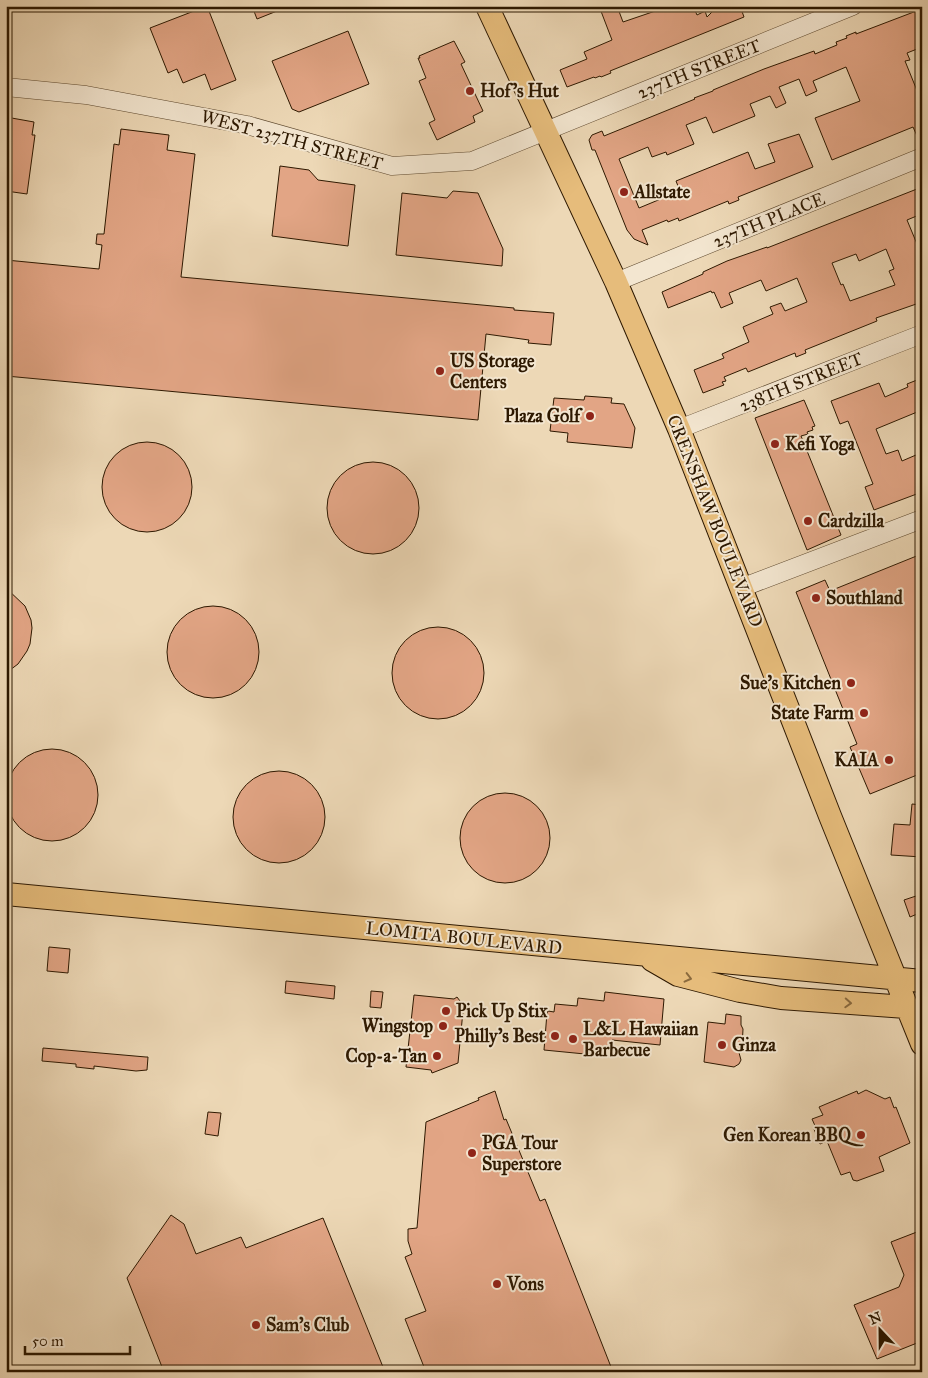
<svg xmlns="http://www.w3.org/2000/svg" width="928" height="1378" viewBox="0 0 928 1378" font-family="'IM FELL Great Primer',serif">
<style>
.building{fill:#e2a585;stroke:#2d1800;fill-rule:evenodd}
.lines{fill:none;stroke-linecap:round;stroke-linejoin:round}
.minor-casing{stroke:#5d482e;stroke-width:19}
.major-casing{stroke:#2d1800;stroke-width:24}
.minor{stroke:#f3e6d0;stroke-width:18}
.major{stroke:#e6bc7b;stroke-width:22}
.oneway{stroke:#8a6a3e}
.poi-dot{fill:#8f2418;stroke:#f3e6d0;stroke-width:2}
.labels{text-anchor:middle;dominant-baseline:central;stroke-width:4;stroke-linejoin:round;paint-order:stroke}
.street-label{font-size:18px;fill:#2d1800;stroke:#f3e6d0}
.poi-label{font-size:18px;font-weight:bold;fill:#2d1800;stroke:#f3e6d0;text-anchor:start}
</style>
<rect width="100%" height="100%" fill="#edd8b6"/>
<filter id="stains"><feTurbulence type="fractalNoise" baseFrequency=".004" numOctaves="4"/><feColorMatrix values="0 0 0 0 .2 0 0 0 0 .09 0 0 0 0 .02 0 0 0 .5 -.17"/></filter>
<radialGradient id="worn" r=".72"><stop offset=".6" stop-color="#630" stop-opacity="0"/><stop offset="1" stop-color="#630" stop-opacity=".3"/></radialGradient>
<path class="building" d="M207,6L236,80L211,90L205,74L183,83L177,69L168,73L150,28Z
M252,6H287V7L257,19Z
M599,6H617L623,22L670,6H693L697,15L705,11L707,17L718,6H740L744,17L610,71L611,73L601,77L600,76L595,78L594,77L567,87L560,70L587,59L584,52L612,40Z
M919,10L922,18V47L907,53L910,60L905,61L918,93L922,91V147L913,127L832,160L815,118L860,101L846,67L813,81L817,91L806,96L799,79L779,87L786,103L776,108L770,96L750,104L755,116L713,133L706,117L686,125L694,144L667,155L666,152L652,157L648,147L619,159L639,208L680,191L676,181L748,152L755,169L775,162L768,144L799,134L813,167L738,197L739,200L729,204L728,201L679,221L678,218L668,222L667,220L642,230L648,245L634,239L627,230L595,150H592L589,140L592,135L602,131L604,136L695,99L694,98L713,91V90L764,69L814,51L815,54L837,45L836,42L847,38L846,36L856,32V34Z
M348,31L369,84L299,112L292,109L272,61Z
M454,41L465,62L461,64L483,111L473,116L475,122L437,140L429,123L435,120L419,81L426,78L418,58H420L419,56Z
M6,117L34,122L32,135H35L27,194L6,191Z
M121,129L169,135L167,150L195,154L181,277L514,308V310L554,313L551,345L528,343L529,340L486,334L478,420L6,376V260L99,269L102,245L96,244L97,234H104L114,144L119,145Z
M280,166L309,170L318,180L355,185L348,246L272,236Z
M922,187V207L917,209L919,215L907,220L922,256V302L876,318L877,321L805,350L806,353L796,357L795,353L748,372L746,368L724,377L726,381L722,382L724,385L703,393L694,370L724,358L722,354L749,342L743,327L773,314L770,307L781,303L785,311L807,302L797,278L766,291L761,280L729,293L733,303L721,308L714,292L712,293L711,291L668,308L662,292L703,274V272L727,261L767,247V248ZM886,249L894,269L889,271L895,285L850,301L843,284L841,285L832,263L856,254L859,261Z
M453,191L478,193L503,249L502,266L396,255L402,193L447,198Z
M922,378V410L876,429L886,454L898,450L902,461L916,455L922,471V492L874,510L865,487L873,484L848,421L840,424L831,401L879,383L885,397L908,387L907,384Z
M585,396L612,398L611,403L624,404L635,428L632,448L567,442L568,433L550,431L554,398L584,400Z
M804,400L815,426L812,427L813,430L807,432L808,434L801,436L841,535L807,550L755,418Z
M102 487a45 45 0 1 1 90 0a45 45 0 1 1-90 0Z
M327 508a46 46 0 1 1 92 0a46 46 0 1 1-92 0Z
M919,555L922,562V773L870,794L850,747L857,744L796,592L825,580L830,591Z
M6,588L25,606L31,620L32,628L30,644L27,651L18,664L6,673Z
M167 652a46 46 0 1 1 92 0a46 46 0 1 1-92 0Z
M392 673a46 46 0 1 1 92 0a46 46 0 1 1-92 0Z
M6 795a46 46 0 1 1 92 0a46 46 0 1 1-92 0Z
M233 817a46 46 0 1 1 92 0a46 46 0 1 1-92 0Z
M460 838a45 45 0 1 1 90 0a45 45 0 1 1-90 0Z
M912,804L922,805V857L891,855L894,824L910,825Z
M922,894V912L910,917L904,900Z
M49,947L70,949L68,973L47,971Z
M286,981L335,986L334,999L285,993Z
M371,991L383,992L381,1008L370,1007Z
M605,992L664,999L660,1045L612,1040L611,1049L586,1046L585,1054L544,1050L547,1013L548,1011L554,1012L555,1004L577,1006L578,998L604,1001Z
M414,995L454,999L457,997L466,1009L463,1011L458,1063L432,1073L431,1070L406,1067Z
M726,1014L741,1016V1025L743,1029L742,1049H738L741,1060L739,1064L734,1067L704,1062L708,1022L725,1024Z
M43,1048L146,1057H148L147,1070L136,1071L94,1066V1069L76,1067V1064L42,1061Z
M866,1090L885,1099L890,1097L894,1108L896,1107L910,1143L879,1157L884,1171L857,1181L853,1180L850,1172L841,1175L827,1141L820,1144L814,1129L816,1128L812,1119L823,1115L819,1107L857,1091L858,1094Z
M495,1091L504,1120L506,1119L540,1201L545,1199L613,1372H426L405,1319L426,1311L405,1257L412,1254L408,1241V1229L417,1228L426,1122L479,1100L478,1098Z
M208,1112L221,1113L218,1136L205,1134Z
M171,1215L184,1224L196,1254L241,1237L246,1248L323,1218L385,1372H164L127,1278Z
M922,1230V1341L877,1359L854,1305L899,1287L904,1275L891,1242Z"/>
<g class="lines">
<g class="minor-casing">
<path id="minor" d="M6,87L86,95L247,125L392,166L472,161L853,6
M616,282L922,157
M679,429L922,334
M741,588L922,519"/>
</g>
<g class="major-casing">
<path id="major" d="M487,6L616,282L679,429L830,816L922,1044
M6,894L922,981
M652,960L678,975L740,991L781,998L906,1007"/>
</g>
<use href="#minor" class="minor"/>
<use href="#major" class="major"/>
</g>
<defs><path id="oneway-chevron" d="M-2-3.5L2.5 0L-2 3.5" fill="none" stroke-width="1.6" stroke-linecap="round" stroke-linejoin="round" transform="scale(1.25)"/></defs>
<g class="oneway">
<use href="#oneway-chevron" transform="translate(688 978) rotate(14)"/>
<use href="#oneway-chevron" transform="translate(848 1003) rotate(3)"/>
</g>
<g class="poi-dot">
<circle cx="470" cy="91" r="5"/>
<circle cx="624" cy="192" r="5"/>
<circle cx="440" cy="371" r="5"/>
<circle cx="590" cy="416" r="5"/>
<circle cx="775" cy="444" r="5"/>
<circle cx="808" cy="521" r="5"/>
<circle cx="816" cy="598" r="5"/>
<circle cx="851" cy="683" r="5"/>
<circle cx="864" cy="713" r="5"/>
<circle cx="889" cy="760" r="5"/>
<circle cx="446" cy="1011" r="5"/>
<circle cx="443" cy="1026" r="5"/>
<circle cx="555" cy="1036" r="5"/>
<circle cx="573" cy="1039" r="5"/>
<circle cx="722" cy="1045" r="5"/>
<circle cx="437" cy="1056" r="5"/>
<circle cx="861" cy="1135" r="5"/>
<circle cx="472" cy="1153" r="5"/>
<circle cx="497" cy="1284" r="5"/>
<circle cx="256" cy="1325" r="5"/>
</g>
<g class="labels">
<g class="street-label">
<text transform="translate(699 69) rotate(-22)">237TH STREET</text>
<text transform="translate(292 140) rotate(15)">WEST 237TH STREET</text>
<text transform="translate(769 220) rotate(-22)">237TH PLACE</text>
<text transform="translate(801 382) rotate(-22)">238TH STREET</text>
<text transform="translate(715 521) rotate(68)">CRENSHAW BOULEVARD</text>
<text transform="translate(464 938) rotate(6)">LOMITA BOULEVARD</text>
</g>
<g class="poi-label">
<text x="480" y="91">Hof's Hut</text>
<text x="634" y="192">Allstate</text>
<text x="450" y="361">US Storage<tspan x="450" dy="21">Centers</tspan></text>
<text x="580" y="416" text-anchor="end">Plaza Golf</text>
<text x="785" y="444">Kefi Yoga</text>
<text x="818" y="521">Cardzilla</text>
<text x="826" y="598">Southland</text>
<text x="841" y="683" text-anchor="end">Sue's Kitchen</text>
<text x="854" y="713" text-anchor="end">State Farm</text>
<text x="879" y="760" text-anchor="end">KAIA</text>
<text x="456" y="1011">Pick Up Stix</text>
<text x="433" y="1026" text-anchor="end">Wingstop</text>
<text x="583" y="1029">L&amp;L Hawaiian<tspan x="583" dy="21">Barbecue</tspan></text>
<text x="545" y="1036" text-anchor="end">Philly's Best</text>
<text x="732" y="1045">Ginza</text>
<text x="427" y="1056" text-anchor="end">Cop-a-Tan</text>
<text x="851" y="1135" text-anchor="end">Gen Korean BBQ</text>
<text x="482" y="1143">PGA Tour<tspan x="482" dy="21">Superstore</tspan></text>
<text x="507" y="1284">Vons</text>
<text x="266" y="1325">Sam's Club</text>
</g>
</g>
<rect width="928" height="1378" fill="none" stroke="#edd8b6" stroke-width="25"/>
<rect x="8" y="8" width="913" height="1363" fill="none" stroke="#2d1800" stroke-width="2.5"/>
<rect x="12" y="12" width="903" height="1353" fill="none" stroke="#2d1800"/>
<g transform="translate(880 1330) rotate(338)" stroke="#f3e6d0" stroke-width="4" paint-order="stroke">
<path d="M0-4L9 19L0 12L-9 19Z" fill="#2d1800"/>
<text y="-8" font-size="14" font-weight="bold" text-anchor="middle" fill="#2d1800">N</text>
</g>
<path d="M25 1346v8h105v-8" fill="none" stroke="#2d1800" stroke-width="2.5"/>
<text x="32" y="1346" font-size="15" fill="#2d1800" stroke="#f3e6d0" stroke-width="4" paint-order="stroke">50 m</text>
<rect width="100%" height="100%" filter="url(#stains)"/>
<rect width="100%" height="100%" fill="url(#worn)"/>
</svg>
